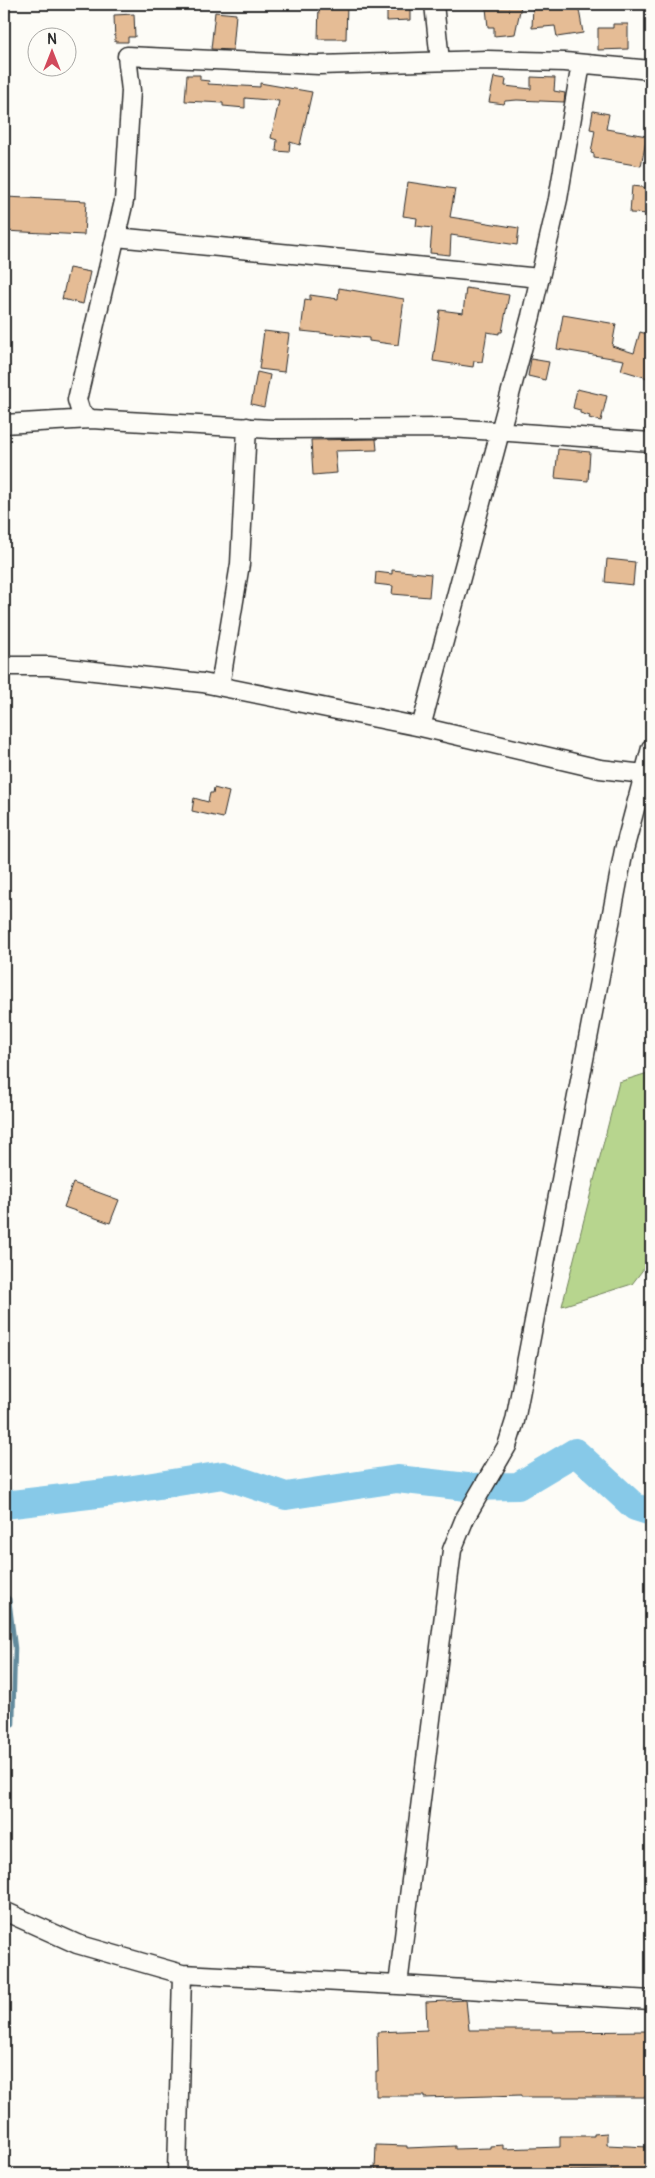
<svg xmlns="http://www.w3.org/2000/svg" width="655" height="2178" viewBox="0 0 655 2178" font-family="Pangolin,sans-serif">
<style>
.green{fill:#b7d58e;stroke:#71805c}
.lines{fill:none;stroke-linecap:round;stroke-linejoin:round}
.stream{stroke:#628a9c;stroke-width:4.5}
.river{stroke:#87c9e8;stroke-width:28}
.building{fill:#e5bc95;stroke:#2b2b2b}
.minor-casing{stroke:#2b2b2b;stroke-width:21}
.minor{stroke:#fdfcf7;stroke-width:18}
</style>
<rect width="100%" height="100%" fill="#fdfcf7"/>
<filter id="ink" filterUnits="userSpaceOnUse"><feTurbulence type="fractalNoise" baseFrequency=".02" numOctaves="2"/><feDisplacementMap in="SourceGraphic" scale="10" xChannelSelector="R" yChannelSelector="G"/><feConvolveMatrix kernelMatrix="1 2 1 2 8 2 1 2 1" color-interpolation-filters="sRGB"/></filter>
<g filter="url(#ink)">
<path class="green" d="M651,1072V1259L632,1284L562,1306L619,1082Z"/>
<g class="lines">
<path class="stream" d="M4,1594L9,1599L15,1648L13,1724L4,1728"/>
<path class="river" d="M4,1505L114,1492L223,1475L286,1496L397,1479L467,1487L518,1486L575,1452L635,1507L651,1512"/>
</g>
<path class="building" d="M319,4H347L346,39H318Z
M387,4H410V20L387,21Z
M578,4L583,33L557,37L555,26L532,28L533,5Z
M521,6L515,34L494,36V27H488L486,8Z
M215,12L236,14L233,50L211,49Z
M134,14L135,37H128V42H115L114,15Z
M613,24H628V49L598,50V28H613Z
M187,75H200V80L209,81L208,84L260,87V83L312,92L300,145L290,142L289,152L276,151L277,140L271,138L279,101L245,98V108L223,106V103L185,101Z
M494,77L506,79L505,86L531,89V77L555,78L554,91L565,93L564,102L517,100L505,101L504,104L489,102Z
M593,111L609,114L606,129L647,136L641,166L594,158V154L591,153L595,130L590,129Z
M408,182L455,189L450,217L519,228L517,245L451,235L450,255L430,253L432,228L416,226L417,218L403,216Z
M632,186L651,188V214L630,213Z
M6,197L86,201L84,235L4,231Z
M69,268L90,272L83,304L62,299Z
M339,288L404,299L398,345L369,341V338L301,331L305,299L310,300V295L338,299Z
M466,288L509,295L502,332H499V334L487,332L482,362L474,361L473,367L433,361L440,310L463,313Z
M563,315L616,324L612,346L634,353L640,332L651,335V379L621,370L624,360L557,349Z
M264,331L289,334L284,372L259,369Z
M531,359L549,362L545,380L528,376Z
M257,372L270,375L264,407L251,404Z
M577,389L607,396L601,421L589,418L590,416L580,413V410L573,408Z
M376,439L377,450L335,451L337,473L313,475L311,440Z
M558,449L590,452L588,481L555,478Z
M607,559L635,562L633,585L605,582Z
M392,570L431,574L429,597L392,594L393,586L375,584L376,572L392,574Z
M214,788L229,792L223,818L192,811L194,798L208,802L210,793H213Z
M73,1183L119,1200L110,1223L64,1207Z
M466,2000L469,2030H552V2032L648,2031L649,2097H521V2095L424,2098V2096H376V2072H378L377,2032L427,2030L426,2002Z
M607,2133V2145L648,2147L646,2172L607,2170L520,2172V2171L425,2172L375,2170L376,2145L407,2146V2148L455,2146V2149L490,2148V2146L503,2145V2149L560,2147V2136H594V2134Z"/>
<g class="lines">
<g class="minor-casing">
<path id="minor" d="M434,4L440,61
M651,70L565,62L487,60L319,65L127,56L131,91L124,201L77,400L81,413L91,419L272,429L451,428L651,442
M116,237L540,278
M4,424L91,419
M4,666H49L203,683L421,727L600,769L644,774
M220,686L240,564L247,427
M421,727L531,316L558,199L581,64
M4,1911L77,1944L182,1974
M398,1985L651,2000
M177,2174L182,1974L398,1985L452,1550L465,1518L507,1446L515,1421L624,850L651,748"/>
</g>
<use href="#minor" class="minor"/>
</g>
</g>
<rect width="655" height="2178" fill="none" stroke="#fdfcf7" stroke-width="20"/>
<rect x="10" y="10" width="635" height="2158" fill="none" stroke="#2b2b2b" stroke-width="2" filter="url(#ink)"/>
<g transform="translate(52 52)"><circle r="24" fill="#fdfcf7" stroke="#a9a8a5"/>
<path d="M0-4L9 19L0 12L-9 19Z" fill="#d1495b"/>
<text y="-8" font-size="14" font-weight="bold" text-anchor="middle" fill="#2b2b2b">N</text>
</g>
</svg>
